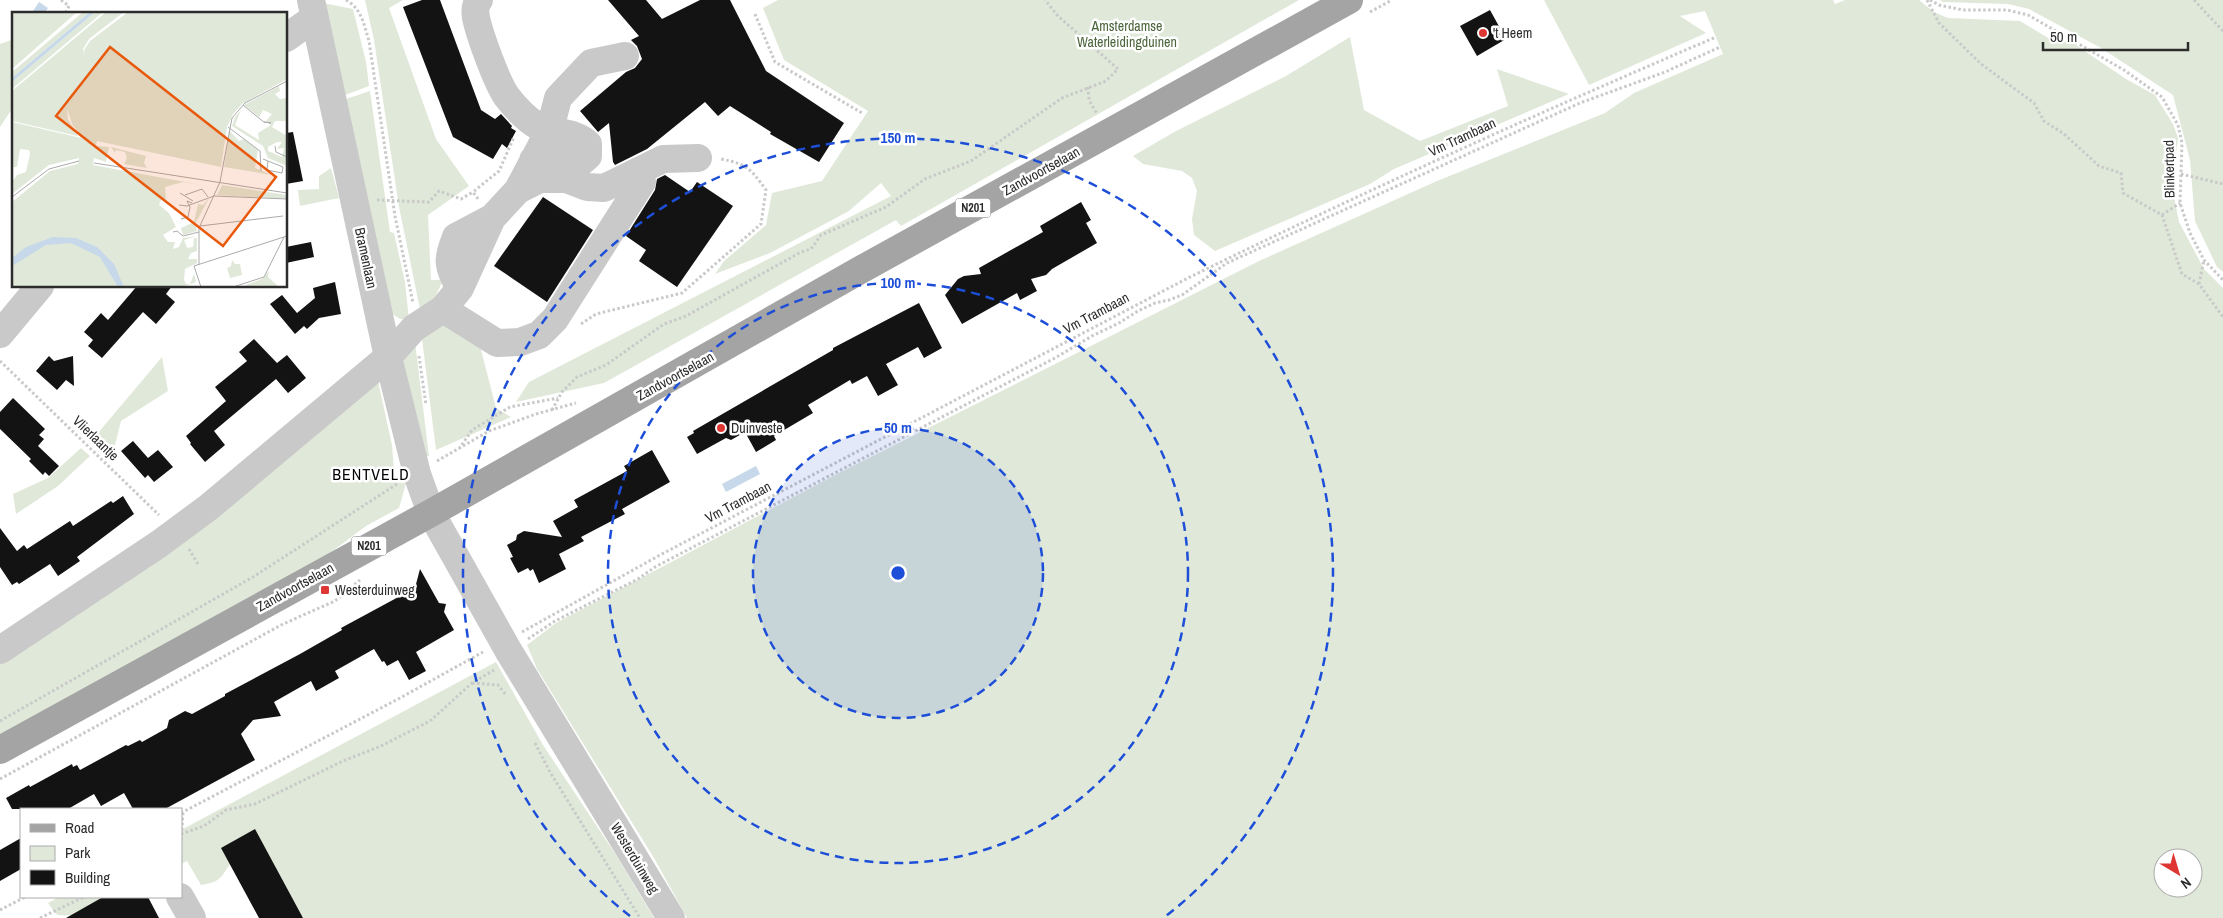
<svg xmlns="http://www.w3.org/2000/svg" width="2223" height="918" viewBox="0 0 2223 918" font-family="'Archivo Narrow',sans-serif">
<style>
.green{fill:#e0e9d9;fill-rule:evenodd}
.water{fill:#c6d8e9}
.building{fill:#131313}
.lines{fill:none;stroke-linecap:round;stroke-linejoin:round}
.path{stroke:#c9c9c9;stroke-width:3;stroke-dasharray:2.5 2.5;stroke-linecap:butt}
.minor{stroke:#c9c9c9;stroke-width:28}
.major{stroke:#a4a4a4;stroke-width:28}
.ring{fill:none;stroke:#1d4ed8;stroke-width:2.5;stroke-dasharray:9 6}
.poi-dot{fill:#de3633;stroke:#fff;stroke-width:2}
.labels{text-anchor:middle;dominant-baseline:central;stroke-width:5;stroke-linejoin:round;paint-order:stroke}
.shield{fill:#fff;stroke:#6b6b6b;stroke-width:1}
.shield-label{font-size:12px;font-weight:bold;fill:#2c2c2c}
.park-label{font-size:14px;fill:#4b653b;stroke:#fff}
.poi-label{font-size:14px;fill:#2c2c2c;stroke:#fff;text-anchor:start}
.street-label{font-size:14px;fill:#2c2c2c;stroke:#fff}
.quarter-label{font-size:16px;letter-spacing:1px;fill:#000;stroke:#fff}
.inset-road{fill:none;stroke:#ababab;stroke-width:1}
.view{fill:#e8590c;fill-opacity:0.15;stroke:#e8590c;stroke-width:2.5}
.inset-edge{fill:none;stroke:#2c2c2c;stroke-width:2.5}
.centre{fill:#1d4ed8;stroke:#fff;stroke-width:2.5}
.ring-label{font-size:15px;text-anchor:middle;font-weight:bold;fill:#1d4ed8;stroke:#fff;stroke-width:5;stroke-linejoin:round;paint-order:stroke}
</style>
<rect width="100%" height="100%" fill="#fff"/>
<path class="green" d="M365,0H403L389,8L436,139L469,186L428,215L431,280H443L433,302L421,314L399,207L374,40Z
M778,0H1299L901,226L896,220L604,383L516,402L529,382L891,196L881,183L849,211L770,253L715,274L724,261L766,225L772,193L822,181L868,111L784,60L763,8Z
M1544,0H1833L1835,4L1845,0H1919L1934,12L1948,18L2020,21L2050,39L2073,43L2126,79L2155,95L2173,124L2178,138L2172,186L2179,222L2204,269L2223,288V918H687L654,858L537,669L527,645L556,623L839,473L1259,261L1437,181L1605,113L1634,93L1723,54L1705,11L1680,16L1706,33L1589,85ZM2163,858H2193V888H2163Z
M1940,0H2223V272L2217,267L2195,221L2190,160L2173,95L2101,48L2029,9L2008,4L1943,2Z
M323,3L353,9L366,62L369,86L340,97Z
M1350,37L1364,110L1420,141L1508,106L1497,69L1569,94L1394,169L1370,184L1215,251L1194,235L1192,219L1197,191L1192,178L1182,171L1143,164L1133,156L1176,131L1286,76Z
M14,39V106L0,127V44Z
M370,91L390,232L394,233L405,282L409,320L400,319L385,309L343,100Z
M331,168L339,198L300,206L298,190L319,189V176Z
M450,323L479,342L496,408L511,417L436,450L422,339L436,325Z
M415,342L429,456L421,458L397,359Z
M162,357L168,391L121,421L115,445L100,449L92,440Z
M378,381L392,445L395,482L406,483L399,508L366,526L330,553L0,735V658Z
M81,448L90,456L58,486L16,514L13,494L48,478Z
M496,662L543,745L616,855L654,918H265L230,864C220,879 220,882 201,885L187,861L181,864V830Z
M59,897H122C105,906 78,918 58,915C54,913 51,907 48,903Z"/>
<path class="water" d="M39,2L48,8L44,14H31Z
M756,466L760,474L726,492L722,484Z"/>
<path class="building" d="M422,0H440L481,110L495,119L501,114L512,126L511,128L516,131L507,148L502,144L493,159L453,137L403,7Z
M608,0H646L662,19L700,0H730L766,71L844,123L819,162L770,134L771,132L730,106L718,116L705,102L647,149L615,165L613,162L609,123L598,132L580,111L626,72L635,68L642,59L637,46L631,40L639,36Z
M1490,10L1506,39L1477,56L1460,26Z
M293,132L303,181L286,184V133Z
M665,175L690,192L697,182L733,206L677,287L639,261L646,250L626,236L655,190L657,179Z
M543,197L593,230L547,302L494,266Z
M1081,202L1091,220L1086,223L1097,243L1052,269L1046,275L1031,279L1037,291L1020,300L1017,293L962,324L945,295L958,279L964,276L981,274L979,268L1043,232L1040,226Z
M311,242L314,257L286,263V247Z
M335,282L341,314L319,318L307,329L304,326L295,334L270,304L282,295L297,313L315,298L313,288Z
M137,286H172L166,294L175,302L156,324L143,312L102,358L88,346L93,340L84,332L101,313L108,320Z
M919,303L942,348L924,358L918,347L886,364L898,385L878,396L867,376L852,384L850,380L808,405L813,413L774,436L776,440L756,452L745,432L731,440L726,438L697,454L687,437L694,433L693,431L833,350V348Z
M254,339L277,363L287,355L306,378L288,393L276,379L214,431L225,445L205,462L190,444L191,443L186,436L226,401L215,387L247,361L239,352Z
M49,356L54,361L73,356L74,386L66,380L57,390L36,371Z
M13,398L45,429L39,435L44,439L38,446L59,466L49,476L45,472L43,475L29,461L31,459L0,429V412Z
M133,441L148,458L158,450L173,467L154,482L148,475L145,478L121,451Z
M652,450L670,482L622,509L625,514L581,537L584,541L559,554L566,569L539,583L533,569L530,571L528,568L518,573L510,558L513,557L507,545L516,540L517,535L524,531L562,537L553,521L578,507L574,500L627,471L624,466Z
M123,496L134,514L77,557L80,561L58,576L50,564L19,584L17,582L12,585L0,567V528L17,551L24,545L27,549L70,521L73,526L111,501L113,503Z
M420,569L439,603L446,604L444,612L454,630L416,652L426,671L409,680L398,660L387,666L384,661L382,662L374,649L335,671L339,678L316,691L311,681L274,702L281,716L253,720L241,734L255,760L165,809H133L124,793L101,806L94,794L68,809H12L6,798L29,785L30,787L72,764L73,767L77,765L80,770L126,745L128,746L140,740L142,742L167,728L169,720L185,711L192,714L225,696V694L300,654L342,630L341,628L415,588Z
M255,829L303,918H259L221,848Z
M21,838V869L0,881V850Z
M103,897H148L159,918H66Z"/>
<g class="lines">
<path class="path" d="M61,0L69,6L65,14
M346,0C362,9 364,25 369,41L395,216L413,303
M1927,0L1939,23L1981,64L2034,103L2044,121L2064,134L2099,166L2121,173L2123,193L2162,215L2182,274L2199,284L2223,317
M1930,0L1939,5L1963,10H2007L2028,15L2124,70L2162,97L2178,125L2182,143L2180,203L2190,233L2204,260L2223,280
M2194,0L2223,31
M1370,12L1392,0
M755,14L775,62L862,113
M1088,87L1089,100L1097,114
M2181,174L2223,184
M478,199L473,192L499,171L514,137
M377,200L429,202L439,191L461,199L473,192
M2162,215L2180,203
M2199,284L2204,260
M581,324L596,314L682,293L761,224L766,190C751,169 747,164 721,159
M419,356L426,405
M0,361L159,515
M552,410L562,392L577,377L606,365L664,324L686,316L801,252L811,249L821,235L886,207L925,179L971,161L1062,98L1106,81L1118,69L1058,16L1045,0
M459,449L472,430L510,407L558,398
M437,461L489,431L536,414L576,403
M189,549L198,564
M522,632L660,555L1188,278C1361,193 1538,113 1716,37
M528,639L555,621L638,579L655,567L1055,358L1092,336L1119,323L1138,311L1155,303L1169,300L1182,295L1227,263L1580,103L1665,72L1720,47
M472,683L498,685L506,695
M0,721L253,577L397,484
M535,743L550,772L640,918
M0,779L283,624L335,601L360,580
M181,813L400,698L483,652
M181,834L204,826L226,810L255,804L343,761L381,746L430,721L472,683L494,670
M181,840L183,813
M0,910L25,897
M40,918L84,897"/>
<path class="minor" d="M311,0L388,357L417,474L431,513L508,650L671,918
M479,0C475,5 475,12 476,18C480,36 497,83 507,97C515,107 527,120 538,126C555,134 575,131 588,144V156L580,163L554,157L533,160
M286,38L314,18
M518,190L540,179H566L587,187L604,188L663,159L698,158
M460,288C447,265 447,261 456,237L492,218
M443,309L497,343L520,342L539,335L555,319L642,182
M0,334L40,286
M0,650L159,544L209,507L388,357L414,328L443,309L460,288L492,218L518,190L550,129L558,98L591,63L625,56
M180,897L192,918"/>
<path class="major" d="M0,750L431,513L862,269L1349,0"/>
</g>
<circle cx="898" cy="573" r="145" fill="#1d4ed8" fill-opacity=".12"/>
<g class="ring">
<circle cx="898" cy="573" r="145"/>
<circle cx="898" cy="573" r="290"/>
<path d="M630 916A435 435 0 1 1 1166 916"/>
</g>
<g class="poi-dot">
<circle cx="1483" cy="33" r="5"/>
<circle cx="721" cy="428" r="5"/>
<rect x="320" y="585" width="10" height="10" rx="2.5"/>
</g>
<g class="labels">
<g class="shield">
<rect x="955.5" y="198.5" width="35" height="19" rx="4"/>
<rect x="351.5" y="536.5" width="35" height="19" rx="4"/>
</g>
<g class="shield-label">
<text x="973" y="208">N201</text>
<text x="369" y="546">N201</text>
</g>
<g class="park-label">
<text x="1127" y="26">Amsterdamse<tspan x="1127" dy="16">Waterleidingduinen</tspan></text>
</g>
<g class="poi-label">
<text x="1493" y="33">'t Heem</text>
<text x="731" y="428">Duinveste</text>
<text x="335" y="590">Westerduinweg</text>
</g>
<g class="street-label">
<text transform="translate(1462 137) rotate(-25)">Vm Trambaan</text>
<text transform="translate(2169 169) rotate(-91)">Blinkertpad</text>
<text transform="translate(1041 171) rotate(-29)">Zandvoortselaan</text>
<text transform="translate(366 258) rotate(78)">Bramenlaan</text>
<text transform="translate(1096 313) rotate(-28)">Vm Trambaan</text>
<text transform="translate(675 376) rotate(-29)">Zandvoortselaan</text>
<text transform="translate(96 438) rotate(44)">Vlierlaantje</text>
<text transform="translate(738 502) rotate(-28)">Vm Trambaan</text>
<text transform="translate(295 587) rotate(-29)">Zandvoortselaan</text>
<text transform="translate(635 858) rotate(59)">Westerduinweg</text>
</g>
<g class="quarter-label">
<text x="371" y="474">BENTVELD</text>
</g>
</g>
<g transform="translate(12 12)">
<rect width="275" height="275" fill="#fff"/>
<path d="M0,0H65L0,57ZM71,0H78L0,66V60ZM83,0H91L0,77V70ZM94,0H112L77,27L71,37L73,44L72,38L78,29L116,0H275V67L230,92L221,102L215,115L209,155L85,129L84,133L85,134L97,135L94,150L82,146L81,153L195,174L171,170L153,175L154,189L149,188L147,193L157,201L164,215L151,223L156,230H163L161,237L167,235L171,226L185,224L172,228L175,236L181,235L182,226H185V239L179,241L176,247H185V251L173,257L172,268L174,272H178L182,262L184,269L182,271L169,275H0V190L38,159L66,152L67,146L37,153L0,182V170L5,163L14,160L18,142L17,138L8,137L5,155H0V110L74,127L68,125L66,119L61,114L55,97L56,107L66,124L0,109V79ZM267,74L268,79L263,82L268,87L275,86V109H263L260,115L275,124V154L256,146L251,134L220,114L223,105L229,98L223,113L247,128L246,121L259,113L254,109L260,102L251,98L247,105L232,93ZM265,130H270L265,137L272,136L270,145L256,139V135ZM217,118L227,129L232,127L246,138L243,156L260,163L212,155ZM99,135L134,144L132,151L135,156L112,152L115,146L113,140L104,138L103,141ZM210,173L275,183V187L205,183ZM197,186L183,212L185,219L171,223L169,216L182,210L186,192L191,193ZM220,248L223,252H228L230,263L218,266L215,256L219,254ZM257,259L256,265L267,275H229L250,267Z" fill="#e0e9d9" fill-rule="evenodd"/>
<path d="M78,0H83L0,70V66ZM41,225L64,226L85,235L102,252L112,275H106L88,245L59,231L34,233L0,254V246L14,235Z" fill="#c6d8e9"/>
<path class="inset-road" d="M231,93L248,107L252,110L259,111L252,110M216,115L248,139L249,159M263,134L264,140L275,145M251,147L271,155L270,161L255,158L256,149M82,151L275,181M168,181L181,189M173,183L190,177L196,185M0,185L37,157L67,149M167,193L175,194L202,184L275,187M169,207L176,205L178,195L175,189L180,191M188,214L271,204M161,220L165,219L171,224L187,220M187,253V216L208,170L220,106L233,91L275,69M189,275L182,254L275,224M221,275L252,265L272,225"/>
<path class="view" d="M98,35L264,165L211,234L44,104Z"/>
<rect width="275" height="275" class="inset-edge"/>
</g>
<circle cx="898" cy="573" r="8" class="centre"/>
<g class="ring-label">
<text x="898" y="143">150 m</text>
<text x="898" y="288">100 m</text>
<text x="898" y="433">50 m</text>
</g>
<rect x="20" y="808" width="162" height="90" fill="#ffffff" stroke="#ababab"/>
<rect x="30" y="824" width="25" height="8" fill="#a4a4a4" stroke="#ababab"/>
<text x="65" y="833" font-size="15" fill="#2c2c2c">Road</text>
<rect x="30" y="846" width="25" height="15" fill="#e0e9d9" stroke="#ababab"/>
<text x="65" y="858" font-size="15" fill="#2c2c2c">Park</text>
<rect x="30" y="870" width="25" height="15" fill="#131313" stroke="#ababab"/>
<text x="65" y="883" font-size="15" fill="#2c2c2c">Building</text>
<g transform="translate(2178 873) rotate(142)"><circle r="24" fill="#ffffff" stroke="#ababab"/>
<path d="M0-4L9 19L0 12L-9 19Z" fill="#de3633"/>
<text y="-8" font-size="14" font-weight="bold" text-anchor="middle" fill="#2c2c2c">N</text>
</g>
<path d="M2043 42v8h145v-8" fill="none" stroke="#2c2c2c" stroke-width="2.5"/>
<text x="2050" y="42" font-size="15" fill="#2c2c2c" stroke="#ffffff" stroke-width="4" paint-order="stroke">50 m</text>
</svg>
